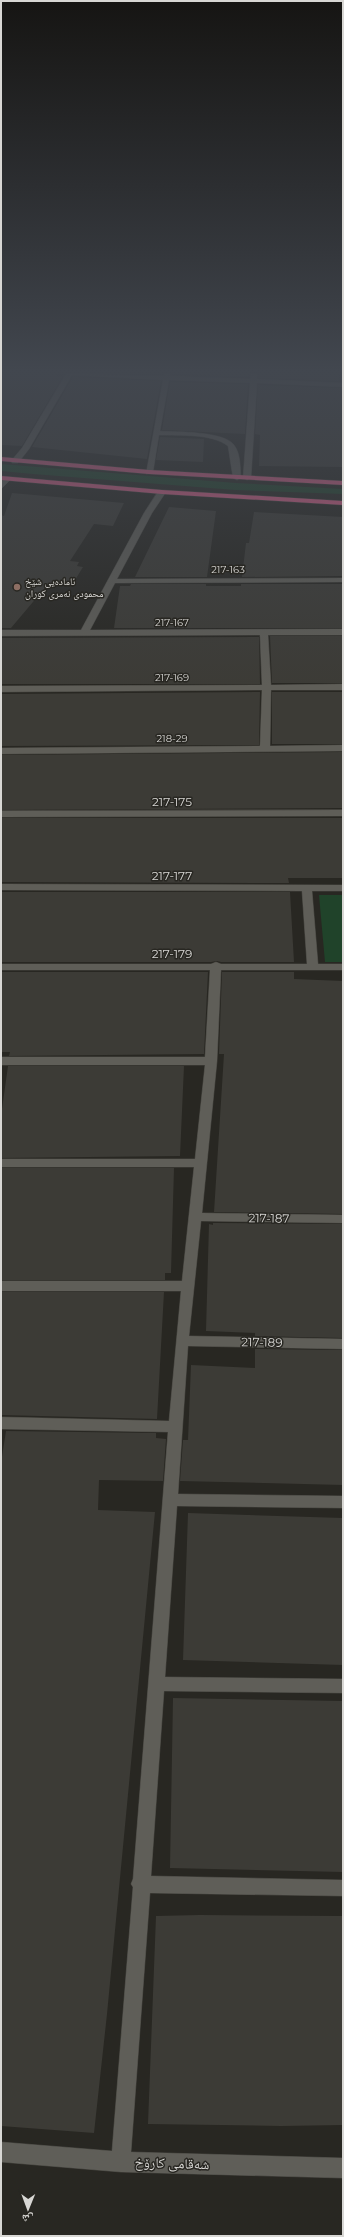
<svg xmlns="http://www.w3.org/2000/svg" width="344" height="2237" viewBox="0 0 344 2237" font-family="Montserrat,'Noto Naskh Arabic',sans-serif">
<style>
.green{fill:#20432a}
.building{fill:#3c3b36}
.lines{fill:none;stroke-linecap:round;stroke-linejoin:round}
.minor-casing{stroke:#45443f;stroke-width:1}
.highway-casing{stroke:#45443f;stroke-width:1}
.minor{fill:#5f5e58;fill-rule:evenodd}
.highway{fill:#df608a;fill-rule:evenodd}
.education-dot{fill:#8d6e63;stroke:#282722;stroke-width:1.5}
.labels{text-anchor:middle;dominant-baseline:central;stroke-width:3;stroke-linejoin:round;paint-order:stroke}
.far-street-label{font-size:10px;fill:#d8d7d4;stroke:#282722}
.far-poi-label{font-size:10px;fill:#d8d7d4;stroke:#282722;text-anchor:start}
.street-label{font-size:12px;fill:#d8d7d4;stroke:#282722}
.near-street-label{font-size:14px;fill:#d8d7d4;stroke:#282722}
</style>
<rect width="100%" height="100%" fill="#282722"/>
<path class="green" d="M1,464L236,483L343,489V494L235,490L33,474L1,471Z
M319,895H343V962H325Z"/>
<path class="building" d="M1,374H58L57,376H63L22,446L1,445Z
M180,374H250L249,377Z
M258,374H339V381L258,378Z
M73,377L161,381L147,459L32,447Z
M170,382L248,384L245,434L162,430Z
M258,385L341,388L342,467L259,466L260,435L255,434Z
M160,437L204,439L203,462L156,460Z
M12,493L124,503L113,526L94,524L70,561L79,562L77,566L83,567L72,585L49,583L11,628H1V515L4,516Z
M169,507L216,511L207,577H135Z
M254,512L343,517V576L242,577L246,543H249Z
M131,584H206V586H241V584H343V628H114L120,586H130Z
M270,636H343V683H272Z
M259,637L260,684H1V638Z
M260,692L259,745L1,746V694Z
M272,692H343V744H272Z
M343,752V808L1,810V755Z
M1,818H343V878H288L289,883L1,882Z
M1,892H290L294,962H221L217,961L211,962H1Z
M1,972H208L204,1054L9,1056L10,1052H1Z
M222,972H294V979L343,981V1214L214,1212L224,1054H219Z
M8,1066H184L180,1156L1,1158V1116Z
M1,1168H174L171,1273H165V1280H1Z
M213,1223L343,1224V1338L255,1336V1333L206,1331L209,1224L213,1225Z
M1,1292H164L157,1419L1,1415Z
M255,1349L343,1350V1485L180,1481L183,1440H188L191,1365L255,1368Z
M6,1431L156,1433V1438L166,1439L163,1481L99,1480L98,1510L155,1512L107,2014L94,2133L1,2126V1463Z
M188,1513L343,1518V1665L183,1660Z
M173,1698L343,1701V1872L170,1868Z
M200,1915L343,1916V2125L281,2126L148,2124L156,1916Z"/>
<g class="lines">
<g class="minor-casing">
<path id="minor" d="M66,374L163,376L164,374H170V376L250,379L251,374H257V379L343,383V387L257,383L251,478L247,480L243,478L250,383L169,380L160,431C177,432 224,431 234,445C241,454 240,468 241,478L237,480L233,478L228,446C211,433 180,436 159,435L153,472L146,474L163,380L72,375L29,449L18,463H12L11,461L22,448Z
M4,477L11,479L1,489V482Z
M159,490L166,492L152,513L117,579L343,578V582L115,583L90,630L343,629V635H268L271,685L343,684V690H271L270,746L343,745V751L1,754V748L260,746L262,690L1,692V686L262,685L260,635L1,636V630H81L144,513Z
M343,810V816L1,817V811Z
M1,884L343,885V891H312L318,964H343V970H221L217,1061L202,1213L343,1215V1223L201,1221L189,1336L343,1339V1349L188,1346L178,1494L343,1496V1508L177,1506L165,1677L343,1679V1693L164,1691L151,1876L343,1880V1896L150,1893L131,2152L343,2158V2178L121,2172L1,2162V2142L112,2151L133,1887L131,1884L133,1879L168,1432L1,1429V1417L169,1421L181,1291H1V1281H182L194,1167H1V1159H195L205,1065H1V1057H205L210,970H1V964H211L216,962L221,964H307L302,891L1,890Z"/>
</g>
<g class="highway-casing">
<path id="highway" d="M1,457L149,470L343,481V485L149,474L1,461Z
M1,476L162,490L343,501V505L162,494L1,480Z"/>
</g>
<use href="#minor" class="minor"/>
<use href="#highway" class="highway"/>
</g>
<linearGradient id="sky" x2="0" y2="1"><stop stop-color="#161513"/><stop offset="0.54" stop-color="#42474f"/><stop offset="1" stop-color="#42474f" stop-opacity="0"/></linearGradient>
<rect width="344" height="687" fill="url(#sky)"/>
<circle class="education-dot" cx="17" cy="587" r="4"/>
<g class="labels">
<g class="far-street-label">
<text x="228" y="569">217-163</text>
<text x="172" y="622">217-167</text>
<text x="172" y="677">217-169</text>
<text x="172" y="738">218-29</text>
</g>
<g class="far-poi-label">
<text x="25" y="581">ئامادەیی شێخ<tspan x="25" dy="12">محمودی نەمری کوران</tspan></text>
</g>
<g class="street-label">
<text x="172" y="801">217-175</text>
<text x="172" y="875">217-177</text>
<text x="172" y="953">217-179</text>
<text transform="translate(269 1218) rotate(1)">217-187</text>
<text transform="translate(262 1342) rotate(1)">217-189</text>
</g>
<g class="near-street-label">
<text transform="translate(172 2163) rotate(2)">شەقامی کارۆخ</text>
</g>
</g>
<rect width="344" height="2237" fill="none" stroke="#d8d7d4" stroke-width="4"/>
<g transform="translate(28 2209) rotate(181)" stroke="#282722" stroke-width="3" paint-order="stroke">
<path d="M0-3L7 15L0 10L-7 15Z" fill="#d8d7d4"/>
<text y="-6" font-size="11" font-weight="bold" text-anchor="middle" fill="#d8d7d4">ش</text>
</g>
</svg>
